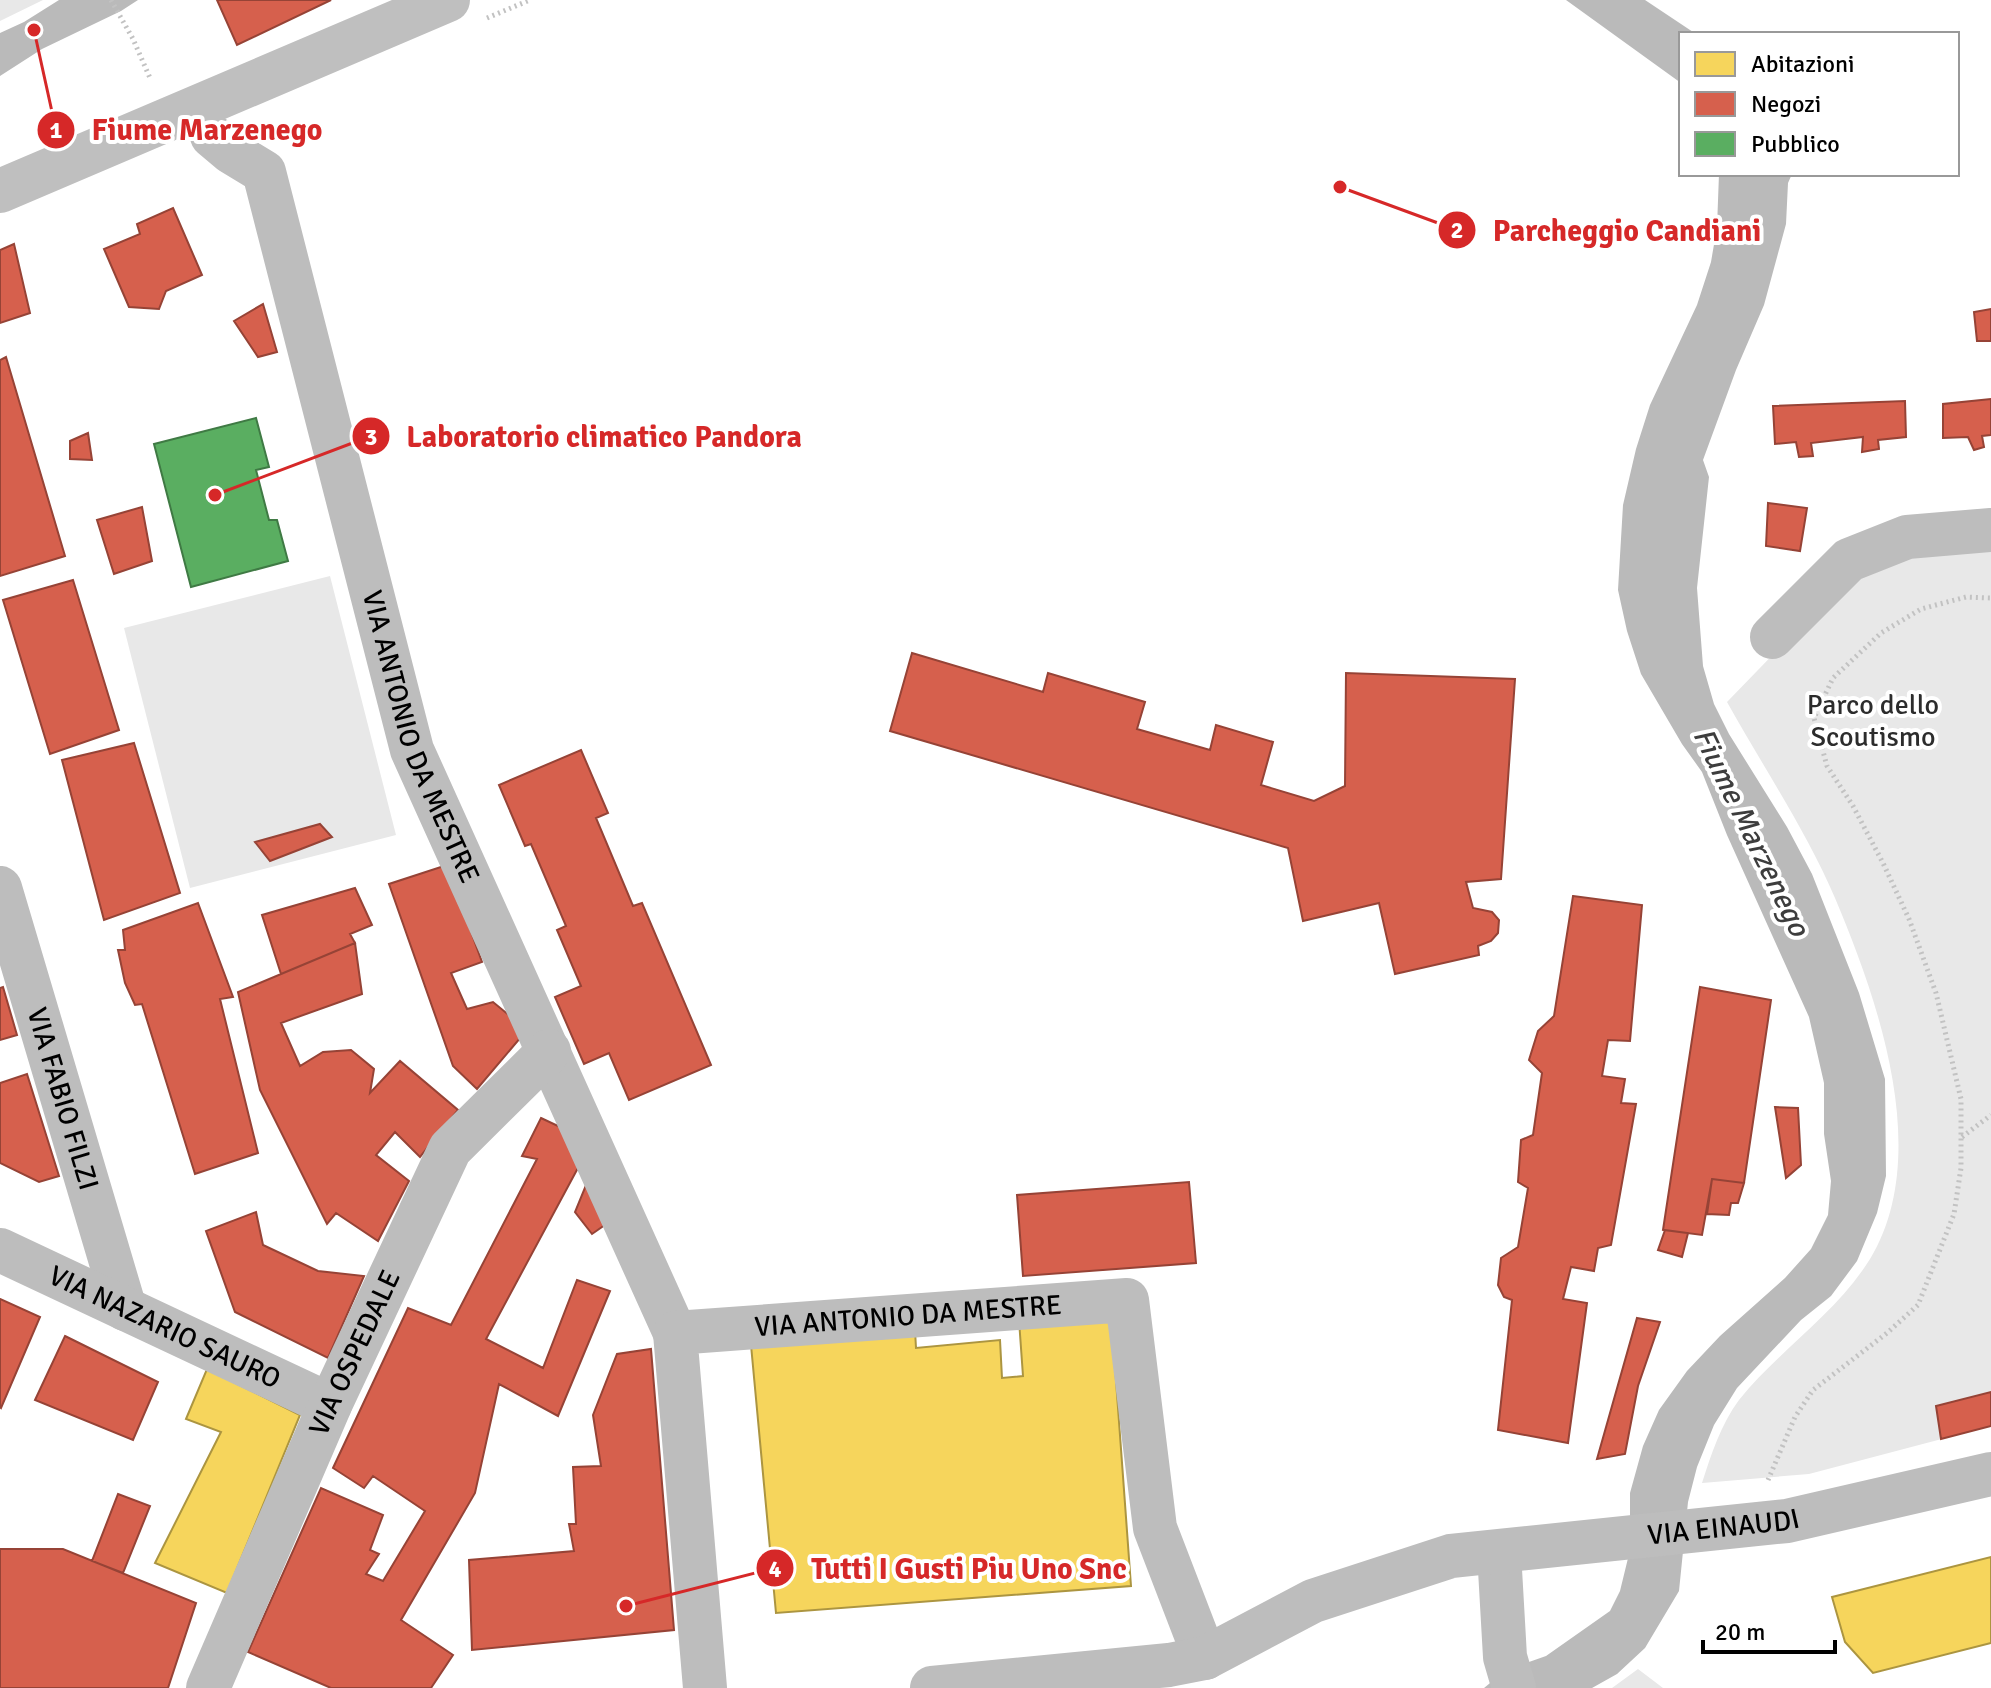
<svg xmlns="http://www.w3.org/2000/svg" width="1991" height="1688" viewBox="0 0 1991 1688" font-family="Signika,sans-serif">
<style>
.green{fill:#e8e8e8}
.water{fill:#bababa}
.homes{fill:#f6d55c;stroke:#ac9540;stroke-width:2}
.shops{fill:#d6604d;stroke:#964336;stroke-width:2}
.public{fill:#5aae61;stroke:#3f7a44;stroke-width:2}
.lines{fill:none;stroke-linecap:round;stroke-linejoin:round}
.path{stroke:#c2c2c2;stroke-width:5;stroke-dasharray:2 4;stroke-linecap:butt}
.street{stroke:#bdbdbd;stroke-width:44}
.secondary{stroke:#bfbfbf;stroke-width:44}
.labels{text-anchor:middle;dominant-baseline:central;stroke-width:8;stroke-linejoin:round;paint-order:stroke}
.park-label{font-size:28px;fill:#2c2c2c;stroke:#fff}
.street-label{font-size:28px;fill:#000;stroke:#fff}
.water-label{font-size:30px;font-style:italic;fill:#3d3d3d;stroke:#fff}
.leader{fill:none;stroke:#d62828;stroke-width:3}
.callout-dot{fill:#d62828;stroke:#fff;stroke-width:3}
.mark-label{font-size:24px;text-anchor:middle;font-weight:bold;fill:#fff}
.callout-label{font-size:30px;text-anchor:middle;font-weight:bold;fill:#d62828;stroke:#fff;stroke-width:8;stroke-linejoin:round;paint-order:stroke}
</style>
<rect width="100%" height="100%" fill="#fff"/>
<path class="green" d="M0,0H43L0,21Z
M1911,545L1991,550V1426L1809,1474L1702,1483C1711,1455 1721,1424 1739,1400C1779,1350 1836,1314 1870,1259C1933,1155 1878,1000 1835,898C1807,832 1762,765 1727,702L1855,570Z
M330,576L396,835L190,888L124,628Z
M1638,1669L1663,1688H1612Z"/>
<path class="water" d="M59,0H138L121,11L42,49L0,76V33L24,22Z
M1566,0H1645L1696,34H1681V83Z
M1719,174H1792L1788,183L1786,224L1764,305L1736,370L1703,460L1709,477L1697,588L1703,666L1714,704L1729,734L1787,827L1812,874L1859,993L1885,1079L1886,1176L1877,1213L1857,1261L1831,1296L1801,1320L1737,1388L1714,1425L1697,1467L1688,1502L1679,1591L1645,1648L1617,1674L1592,1688H1484L1506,1670L1546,1656L1610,1611L1620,1591L1630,1550V1493L1643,1446L1659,1410L1687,1371L1720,1336L1785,1278L1811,1249L1828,1215L1831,1181L1824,1134V1083L1809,1017L1727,835L1702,772L1682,744L1641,674L1627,631L1618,590L1623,505L1636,449L1650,405L1697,305L1711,262L1717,227Z"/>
<path class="homes" d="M1111,1312L1131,1586L776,1613L751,1345L915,1330L916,1348L1000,1340L1002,1378L1023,1376L1019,1320Z
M207,1369L300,1415L227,1593L155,1563L221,1432L186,1419Z
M1991,1557V1643L1873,1673L1845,1642L1832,1597Z"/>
<path class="shops" d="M217,0H331L237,45Z
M173,208L202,275L166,291L159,309L129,307L104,249L140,234L137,224Z
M14,244L30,313L0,323V250Z
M263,304L277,352L258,357L234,321Z
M1991,309V341H1977L1974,312Z
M6,357L65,556L0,576V360Z
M1991,399V435L1982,436L1984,447L1974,450L1968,437L1943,438V404Z
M1905,401L1906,437L1878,440L1879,449L1862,452L1863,437L1811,443L1813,456L1799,457L1796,442L1775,444L1773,406Z
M88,433L92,460L70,459V441Z
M1768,503L1807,508L1800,551L1766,546Z
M142,507L152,561L114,574L97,520Z
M73,580L119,730L50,754L3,600Z
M912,653L1043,692L1048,673L1145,702L1137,729L1210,750L1216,725L1273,742L1261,785L1314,801L1345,786L1346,673L1515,679L1501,879L1466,882L1473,908L1492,912L1499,920L1498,933L1491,941L1478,946L1479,955L1395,974L1379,903L1303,921L1288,848L890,731Z
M134,743L180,893L104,920L62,760Z
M581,750L608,813L596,818L633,906L642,903L711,1065L629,1100L609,1053L584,1064L555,997L581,986L557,930L566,926L531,844L525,846L499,785Z
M320,824L332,837L270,861L255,842Z
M447,865L482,962L451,973L467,1009L493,1002L527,1030L477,1089L453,1066L389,884Z
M355,888L372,925L350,934L355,943L281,974L262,915Z
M1573,896L1642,905L1630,1041L1608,1040L1602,1076L1625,1079L1621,1103L1636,1104L1611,1245L1598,1248L1594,1271L1571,1267L1563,1299L1587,1303L1568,1443L1498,1430L1512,1300L1504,1297L1498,1285L1501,1258L1518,1247L1528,1188L1518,1182L1521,1140L1533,1135L1542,1073L1529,1060L1538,1031L1554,1016Z
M198,903L233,997L220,999L258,1153L195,1174L142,1004L135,1005L125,983L118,950H125L123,930Z
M355,943L362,994L281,1023L300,1066L323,1052L351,1050L374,1069L370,1093L400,1061L458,1110L420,1157L395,1132L376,1155L409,1181L378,1241L336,1213L327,1224L260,1090L238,992Z
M3,987L17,1035L0,1040V988Z
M1700,987L1771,1000L1744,1183L1712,1179L1702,1235L1663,1230Z
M27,1074L59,1176L39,1182L0,1163V1083Z
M1775,1107L1798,1108L1801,1165L1786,1178Z
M541,1118L573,1133L586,1153L486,1339L543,1368L577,1280L610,1291L558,1416L499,1384L475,1493L401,1620L453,1655L431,1688H331L248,1652L321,1488L383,1515L370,1550L379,1554L366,1574L383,1581L425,1511L373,1476L364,1488L333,1468L408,1308L451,1325L537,1159L522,1156Z
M593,1168L609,1222L592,1234L575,1212Z
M1712,1179L1744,1183L1738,1203H1731L1729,1215L1707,1214Z
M1189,1182L1196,1263L1023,1276L1017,1195Z
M256,1212L263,1245L318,1271L364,1276L328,1358L235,1312L206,1231Z
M1665,1230L1688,1233L1682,1257L1658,1250Z
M0,1299L40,1317L1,1408L0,1407Z
M1637,1318L1660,1322L1638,1386L1625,1454L1597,1459Z
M65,1336L158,1382L133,1440L35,1400Z
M651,1349L674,1630L472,1650L469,1560L574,1551L569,1524H576L573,1467L601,1466L593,1415L617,1354Z
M1991,1392V1426L1941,1439L1936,1406Z
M118,1494L150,1506L123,1573L92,1561Z
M0,1549H63L196,1603L168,1688H0Z"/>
<path class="public" d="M256,418L269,467L256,470L269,520H277L288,561L191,587L154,444Z"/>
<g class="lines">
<path class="path" d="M111,0L133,39L150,78
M487,18L530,0
M1962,1137L1991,1115
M1768,1480L1795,1417L1813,1390L1887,1333L1918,1305L1954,1214L1961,1168V1099L1936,993L1909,919L1883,863L1853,806L1827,766L1814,718L1833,678L1881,633L1921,609L1966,597L1991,598"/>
<g class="street">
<path id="s1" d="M212,136L231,152L264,172L412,750L675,1333"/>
<path d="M1772,637L1849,560L1907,537L1991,530"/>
<path id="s2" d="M0,888L125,1309"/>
<path id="s3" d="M0,1250L330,1405"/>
<path d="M1499,1552L1505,1657L1514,1688"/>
<path id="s4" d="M208,1688L330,1405L450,1149L549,1051"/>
<path id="s5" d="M705,1688L675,1333L1127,1300L1155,1528L1205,1658"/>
<path id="s6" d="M932,1688L1169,1665L1205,1658L1313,1601L1451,1556L1787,1521L1991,1474"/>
</g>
<path class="secondary" d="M0,191L448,0"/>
</g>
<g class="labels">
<g class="park-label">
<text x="1873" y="705">Parco dello<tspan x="1873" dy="32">Scoutismo</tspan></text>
</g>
<g class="street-label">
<text stroke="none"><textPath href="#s1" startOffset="650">VIA ANTONIO DA MESTRE</textPath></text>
<text stroke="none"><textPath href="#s2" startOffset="220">VIA FABIO FILZI</textPath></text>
<text stroke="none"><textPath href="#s5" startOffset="590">VIA ANTONIO DA MESTRE</textPath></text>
<text stroke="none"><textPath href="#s3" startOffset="182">VIA NAZARIO SAURO</textPath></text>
<text stroke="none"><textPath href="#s4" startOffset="366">VIA OSPEDALE</textPath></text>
<text stroke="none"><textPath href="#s6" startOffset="816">VIA EINAUDI</textPath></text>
</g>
<g class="water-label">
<text transform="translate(1751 832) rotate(64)">Fiume Marzenego</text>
</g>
</g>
<path class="leader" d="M34 30L56 130M1340 187L1457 230M215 495L371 436M626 1606L775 1568"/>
<g class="callout-dot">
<circle cx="34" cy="30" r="8"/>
<circle cx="1340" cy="187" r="8"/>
<circle cx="215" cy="495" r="8"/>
<circle cx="626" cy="1606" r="8"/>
<circle cx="56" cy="130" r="20"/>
<circle cx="1457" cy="230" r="20"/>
<circle cx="371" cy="436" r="20"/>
<circle cx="775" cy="1568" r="20"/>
</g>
<g class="mark-label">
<text x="56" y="138">1</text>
<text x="1457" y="238">2</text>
<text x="371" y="445">3</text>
<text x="775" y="1577">4</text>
</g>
<g class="callout-label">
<text x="207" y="140">Fiume Marzenego</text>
<text x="1627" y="241">Parcheggio Candiani</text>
<text x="604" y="447">Laboratorio climatico Pandora</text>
<text x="969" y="1579">Tutti I Gusti Piu Uno Snc</text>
</g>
<rect x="1679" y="32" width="280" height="144" fill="#ffffff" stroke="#999999" stroke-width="2"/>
<rect x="1695" y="52" width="40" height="24" fill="#f6d55c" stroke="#999999" stroke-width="2"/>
<text x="1751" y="72" font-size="24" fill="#000000">Abitazioni</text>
<rect x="1695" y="92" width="40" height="24" fill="#d6604d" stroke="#999999" stroke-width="2"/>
<text x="1751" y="112" font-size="24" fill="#000000">Negozi</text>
<rect x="1695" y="132" width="40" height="24" fill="#5aae61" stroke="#999999" stroke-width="2"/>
<text x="1751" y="152" font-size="24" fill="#000000">Pubblico</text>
<path d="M1703 1640v12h132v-12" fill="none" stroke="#000000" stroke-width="4"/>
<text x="1715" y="1640" font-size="24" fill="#000000" stroke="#ffffff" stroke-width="6" paint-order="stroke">20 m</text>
</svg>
